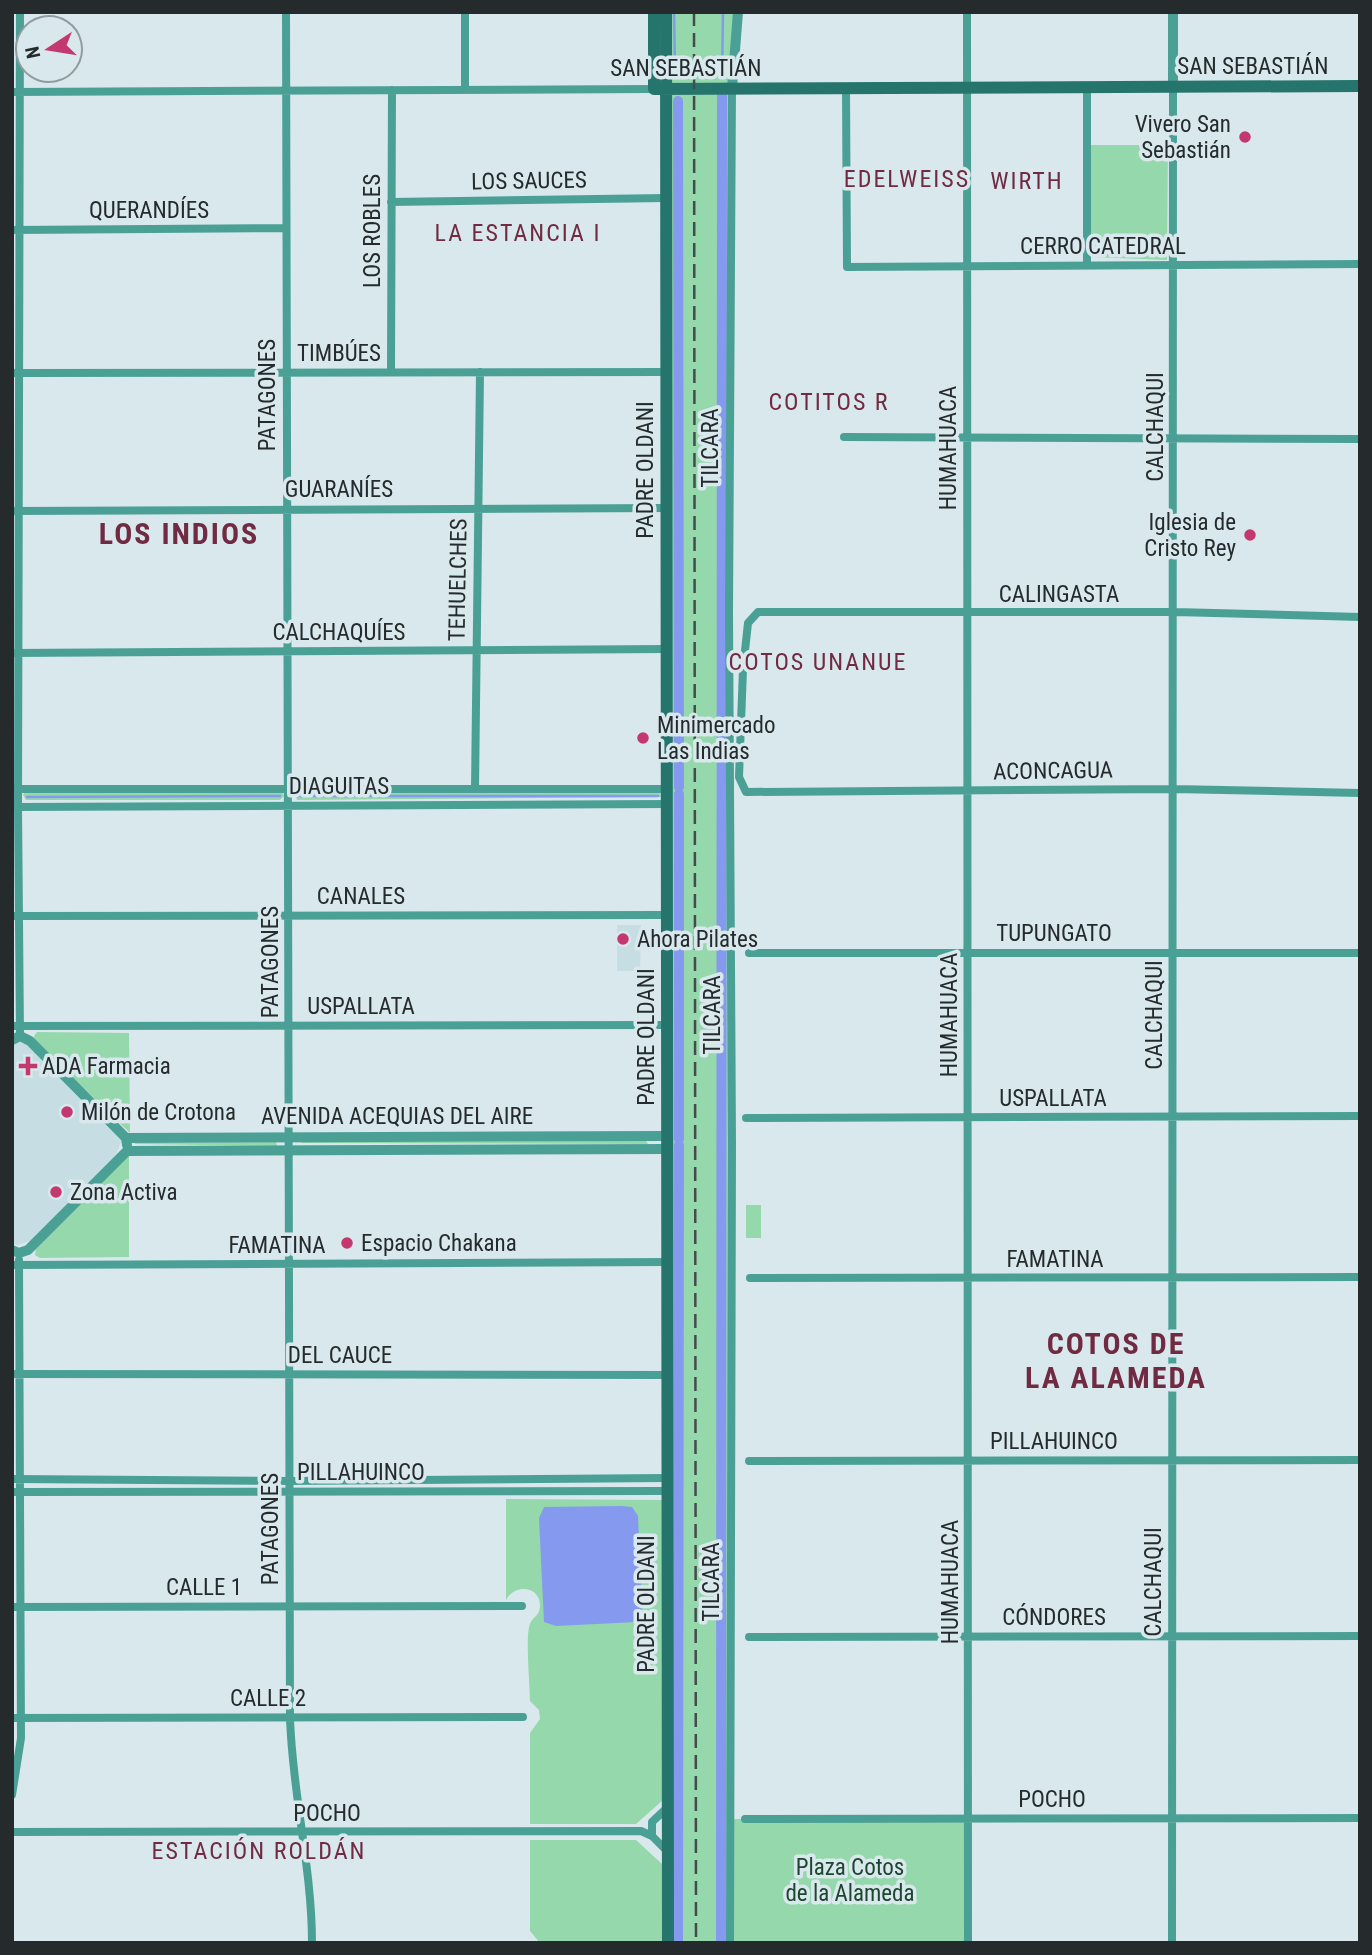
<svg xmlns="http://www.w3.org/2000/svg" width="1372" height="1955" viewBox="0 0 1372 1955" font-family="'Roboto Condensed',sans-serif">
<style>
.built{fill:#c5dde3}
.green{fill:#94d8ac}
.water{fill:#8599ee}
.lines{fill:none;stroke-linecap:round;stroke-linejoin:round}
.stream{stroke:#8599ee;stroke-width:2.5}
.canal{stroke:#8599ee;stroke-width:10}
.minor{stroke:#4ba096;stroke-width:8}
.tertiary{stroke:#4ba096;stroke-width:10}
.secondary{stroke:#26756d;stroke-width:12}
.rail{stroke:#444b4d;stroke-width:2.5;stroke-dasharray:14 7;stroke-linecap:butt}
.poi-dot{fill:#c3386f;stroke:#d9e8ec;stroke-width:2.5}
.labels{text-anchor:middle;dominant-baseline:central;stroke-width:7;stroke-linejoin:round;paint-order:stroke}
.street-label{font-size:23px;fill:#252b2c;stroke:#d9e8ec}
.poi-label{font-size:23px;fill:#252b2c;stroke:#d9e8ec;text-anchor:start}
.park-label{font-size:23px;fill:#1d462e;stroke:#d9e8ec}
.neighbourhood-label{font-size:24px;letter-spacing:2px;fill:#702b43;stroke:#d9e8ec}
.district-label{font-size:30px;font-weight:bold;letter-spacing:2px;fill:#702b43;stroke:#d9e8ec}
</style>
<rect width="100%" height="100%" fill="#d9e8ec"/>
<path class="built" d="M617,925H641L640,971H617Z
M19,1042L27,1045L121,1141L117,1153L30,1241L17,1245L12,1243V1044Z"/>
<path class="green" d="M666,12H738L730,101L731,1819H970L968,1943H668Z
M1090,145H1168L1167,260L1091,257Z
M282,792L284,796L280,800H26L23,795L24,793Z
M295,793H660L661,797L297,800Z
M37,1032L129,1033L130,1133L35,1041L34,1036Z
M646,1141L648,1144L301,1143L302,1142Z
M276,1142L277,1146L135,1144V1143Z
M129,1155V1257L40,1258L35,1255L36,1249Z
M746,1205H761V1238H746Z
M506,1499L663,1500V1800L636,1824H530V1733L540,1719L539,1710L530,1701C530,1685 525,1636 530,1624C532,1617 540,1616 540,1606C540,1585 514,1584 506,1600Z
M530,1840H636L663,1865L662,1943H540L530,1931Z"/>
<path class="water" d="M621,1506L632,1507L638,1516L642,1614L636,1622L556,1626L544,1622L539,1518L544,1507Z"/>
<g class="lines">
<path class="stream" d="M674,12L675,69
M722,78L723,12
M297,796H658
M27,797L280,796"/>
<path class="canal" d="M678,101L679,787
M679,1139V794
M678,1943L679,1145
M721,1943L722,94"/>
<path class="minor" d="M286,12L290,1717C292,1793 312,1867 312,1943
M465,12V90
M967,12L968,1943
M846,88L847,267L1360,264
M12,92L654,89
M391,202L666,198
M12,230L286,228
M1087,265V87
M391,372L392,90
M12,373L666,372
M844,437L1360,439
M12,511L666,508
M1360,617L1175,612H758L748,623L743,669L739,777L746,792L1174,789L1360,793
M12,653L667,649
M12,789H667
M475,789L480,372
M15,807L667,804
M12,916L667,915
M749,953H1360
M12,1026L667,1025
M20,1036L18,806L20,12
M746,1118L1360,1116
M12,1265L667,1262
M750,1278L1360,1277
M12,1374L667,1375
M749,1461L1360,1460
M12,1479L289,1481L667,1478
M12,1492L667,1491
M12,1607L522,1606
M749,1637L1360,1636
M12,1718L523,1717
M12,1795L21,1738L19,1260
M668,1807L652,1822V1836L668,1852
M745,1819L1360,1818
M12,1832L641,1831L652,1836
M730,1943L732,1142L729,612L732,88
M1172,1943L1173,87"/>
<path class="tertiary" d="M1173,12V87
M732,88L738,12
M12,1040L20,1036L30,1041L126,1138L127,1145
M126,1138L667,1136
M12,1250L19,1253L28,1250L127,1151L667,1149"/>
<path class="secondary" d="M654,12V89L1360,86
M666,12L668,1943"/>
<path class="rail" d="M694,12L696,1943"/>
</g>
<g class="poi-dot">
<circle cx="1245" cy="137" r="7"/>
<circle cx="1250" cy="535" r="7"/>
<circle cx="643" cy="738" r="7"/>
<circle cx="623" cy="939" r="7"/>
<path d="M24.5 1055.5h7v7h7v7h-7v7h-7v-7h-7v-7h7z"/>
<circle cx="67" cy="1112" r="7"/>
<circle cx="56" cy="1192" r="7"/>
<circle cx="347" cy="1243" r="7"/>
</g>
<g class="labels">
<g class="street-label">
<text x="1253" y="66">SAN SEBASTIÁN</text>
<text x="686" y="68">SAN SEBASTIÁN</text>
<text transform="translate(529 181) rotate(-1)">LOS SAUCES</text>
<text x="149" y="210">QUERANDÍES</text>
<text transform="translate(372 231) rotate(-90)">LOS ROBLES</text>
<text x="1103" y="246">CERRO CATEDRAL</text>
<text x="339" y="353">TIMBÚES</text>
<text transform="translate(267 395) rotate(-90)">PATAGONES</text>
<text transform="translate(1155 427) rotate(-90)">CALCHAQUI</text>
<text transform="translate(710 448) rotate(-90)">TILCARA</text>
<text transform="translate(948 448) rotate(-90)">HUMAHUACA</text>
<text transform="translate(645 470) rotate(-90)">PADRE OLDANI</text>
<text x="339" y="489">GUARANÍES</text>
<text transform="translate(458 580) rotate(-89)">TEHUELCHES</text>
<text x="1059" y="594">CALINGASTA</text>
<text x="339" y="632">CALCHAQUÍES</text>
<text transform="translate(1053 771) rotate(-1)">ACONCAGUA</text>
<text x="339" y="786">DIAGUITAS</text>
<text x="361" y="896">CANALES</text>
<text x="1054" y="933">TUPUNGATO</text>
<text transform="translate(270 962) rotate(-90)">PATAGONES</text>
<text x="361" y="1006">USPALLATA</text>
<text transform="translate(712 1015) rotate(-90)">TILCARA</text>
<text transform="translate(949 1015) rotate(-90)">HUMAHUACA</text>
<text transform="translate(1154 1015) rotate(-90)">CALCHAQUI</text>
<text transform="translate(646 1037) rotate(-90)">PADRE OLDANI</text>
<text x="1053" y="1098">USPALLATA</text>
<text x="397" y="1116">AVENIDA ACEQUIAS DEL AIRE</text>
<text x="277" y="1245">FAMATINA</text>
<text x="1055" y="1259">FAMATINA</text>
<text x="340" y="1355">DEL CAUCE</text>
<text x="1054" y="1441">PILLAHUINCO</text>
<text x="361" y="1472">PILLAHUINCO</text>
<text transform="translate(270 1529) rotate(-90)">PATAGONES</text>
<text transform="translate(711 1582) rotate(-90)">TILCARA</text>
<text transform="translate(950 1582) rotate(-90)">HUMAHUACA</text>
<text transform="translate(1153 1582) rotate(-90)">CALCHAQUI</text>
<text x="204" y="1587">CALLE 1</text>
<text transform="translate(646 1604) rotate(-90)">PADRE OLDANI</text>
<text x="1054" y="1617">CÓNDORES</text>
<text x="268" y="1698">CALLE 2</text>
<text x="1052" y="1799">POCHO</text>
<text x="327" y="1813">POCHO</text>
</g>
<g class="poi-label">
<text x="1231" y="124" text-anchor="end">Vivero San<tspan x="1231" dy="26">Sebastián</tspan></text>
<text x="1236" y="522" text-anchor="end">Iglesia de<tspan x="1236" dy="26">Cristo Rey</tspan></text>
<text x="657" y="725">Minimercado<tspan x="657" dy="26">Las Indias</tspan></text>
<text x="637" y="939">Ahora Pilates</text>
<text x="42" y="1066">ADA Farmacia</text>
<text x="81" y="1112">Milón de Crotona</text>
<text x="70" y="1192">Zona Activa</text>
<text x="361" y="1243">Espacio Chakana</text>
</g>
<g class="park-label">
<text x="850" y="1867">Plaza Cotos<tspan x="850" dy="26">de la Alameda</tspan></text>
</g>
<g class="neighbourhood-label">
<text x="907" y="179">EDELWEISS</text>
<text x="1027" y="181">WIRTH</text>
<text x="518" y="233">LA ESTANCIA I</text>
<text x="829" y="402">COTITOS R</text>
<text x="818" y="662">COTOS UNANUE</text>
<text x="259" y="1851">ESTACIÓN ROLDÁN</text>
</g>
<g class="district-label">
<text x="179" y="533">LOS INDIOS</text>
<text x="1116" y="1343">COTOS DE<tspan x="1116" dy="34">LA ALAMEDA</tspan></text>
</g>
</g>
<rect width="1372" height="1955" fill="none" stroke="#252b2c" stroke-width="28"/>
<g transform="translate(49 49) rotate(258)"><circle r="33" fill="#d9e8ec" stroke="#919c9f" stroke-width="2"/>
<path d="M0-5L12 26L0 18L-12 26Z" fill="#c3386f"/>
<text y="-10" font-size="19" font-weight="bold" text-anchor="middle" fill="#252b2c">N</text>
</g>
</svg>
